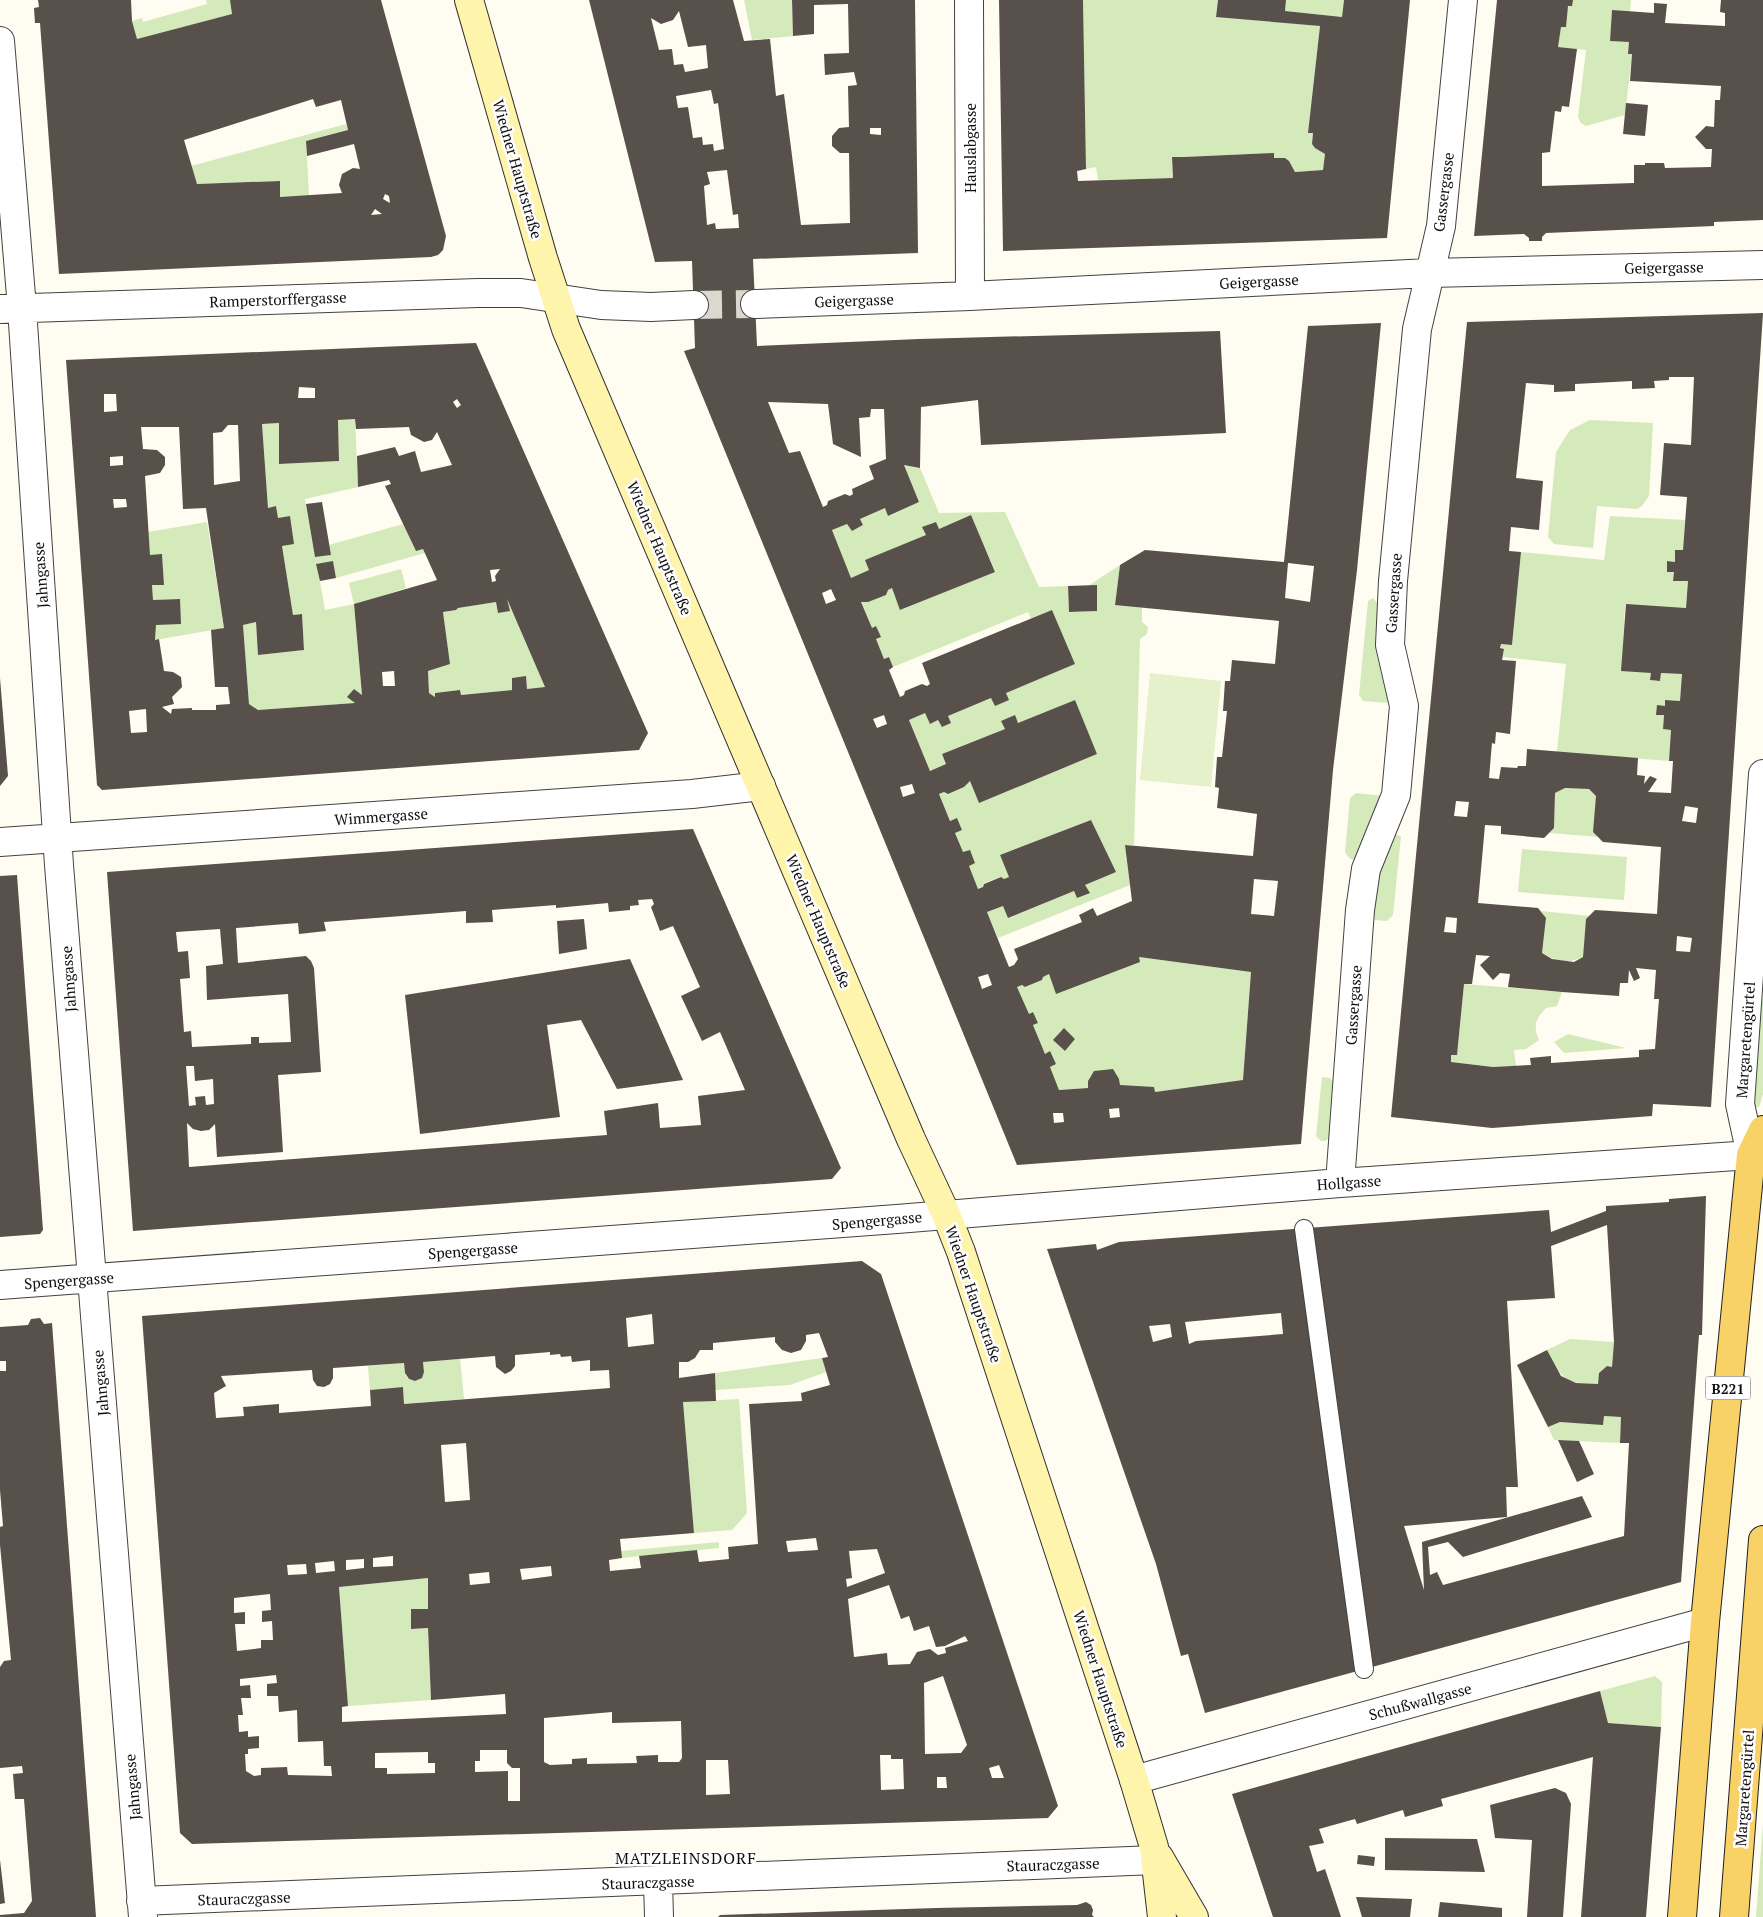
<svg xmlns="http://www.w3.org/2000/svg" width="1763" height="1917" viewBox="0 0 1763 1917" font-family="'PT Serif',serif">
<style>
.green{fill:#d4eaba;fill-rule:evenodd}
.pitch{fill:#e5f1cb}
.building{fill:#58504b;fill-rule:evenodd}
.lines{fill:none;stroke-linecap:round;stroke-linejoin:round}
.minor-tunnel{stroke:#dbd8cf;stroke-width:28;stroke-dasharray:28 14;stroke-linecap:butt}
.service-casing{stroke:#424242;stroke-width:20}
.minor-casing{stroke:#424242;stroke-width:30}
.secondary-casing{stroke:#313131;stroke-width:30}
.primary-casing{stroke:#202020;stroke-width:30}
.service{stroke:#fff;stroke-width:18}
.minor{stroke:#fff;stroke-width:28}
.secondary{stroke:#fff4ac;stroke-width:28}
.primary{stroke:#f9d267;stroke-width:28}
.labels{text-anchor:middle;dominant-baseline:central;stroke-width:5;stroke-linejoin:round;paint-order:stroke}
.shield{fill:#fff;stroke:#575757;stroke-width:1}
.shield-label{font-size:14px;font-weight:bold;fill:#0f0f0f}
.street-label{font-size:15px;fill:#0f0f0f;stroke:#fff}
.neighbourhood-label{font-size:16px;letter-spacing:1px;fill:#0f0f0f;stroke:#fff}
</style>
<rect width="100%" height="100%" fill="#fffcf1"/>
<path class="green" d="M206,0H230L232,14L137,39L132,21L142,18L143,22L150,20L207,4Z
M744,0H792L793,36L752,40Z
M1083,0H1218L1216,16L1320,26L1308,133H1313L1312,144L1325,154L1323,170L1295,172C1289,161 1288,158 1274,158L1273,153L1185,157L1172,158L1173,178L1098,180L1096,167L1086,169Z
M1286,0H1344L1342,17L1285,11Z
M1573,0H1631L1630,12L1612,11L1610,41L1629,42L1628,53L1632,54L1625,115L1586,126L1581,123L1578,117L1586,50L1558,47C1560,31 1562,13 1573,0Z
M346,124L348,130L306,141L309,196L280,197L279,181L197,184L191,166Z
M355,419L358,487L305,499L315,557L331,555L329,545L403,524L416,551L423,549L425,553L336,578L333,561L317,564L325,610L354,604L349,583L401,569L406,588L354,605L362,695L354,689L348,697L355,703L258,710L249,704L243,625L256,622L258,655L304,650L302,614L293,615L282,546L293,544L290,516L278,518L276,506L268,508L262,424L279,423V464L339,461L338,420Z
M1590,420L1653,423L1649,496L1642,506L1637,509L1597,506L1593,548L1554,544L1548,537L1556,452L1570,430Z
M904,465L920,468L939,513L1005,512L1039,587L1068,586L1069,612L1097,611V585L1088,586L1120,565L1115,604L1142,607V622L1148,627L1147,634L1140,639L1134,845H1125L1130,885L998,938L987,912L1003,906L1009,918L1074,891L1077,898L1085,885L1115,872L1091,820L1000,855L1009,877L1004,879L1000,877L984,883L983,887L978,889L969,866L975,862L970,851L963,852L955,833L962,830L957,818L950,821L939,794L944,792L948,794L964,787L970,781L979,802L1097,754L1075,700L1018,723L1002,721L1005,729L942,754L946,764L930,771L909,720L925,713L930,724L938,720L942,727L951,723L948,716L1075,664L1052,610L1031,619L1028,612L893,667L889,657L884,659L876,639L880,637L876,626L872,628L861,602L892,588L901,610L995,571L971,516L939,529L935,522L923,527L926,535L866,560L869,570L851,578L832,530L847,524L852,531L863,525L860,519L885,508L889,516L919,502Z
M1610,516L1685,520L1683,550H1676L1675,562L1667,561V571L1674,572L1673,581H1688L1686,608L1625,605L1622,670L1651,673V680L1660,681L1661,673L1682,674L1680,701L1665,700V706L1656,715H1664L1663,729L1671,730L1669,761L1557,752L1566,664L1503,657L1504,649L1500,648L1501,644L1512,645L1521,552L1604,560Z
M207,522L224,628L155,640L156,625L180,599L153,600L152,585H164L162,555H150L148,532Z
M1373,598L1381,608L1390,703L1363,701L1359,695L1368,601Z
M507,599L545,687L527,689L526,676L512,678V690L461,695L460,690L435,693V697L429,693L428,671L450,663L443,612L456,610L458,608L496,602L498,613L509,611Z
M1565,788L1589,789L1596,796L1599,837L1549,833L1554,828L1555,793Z
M1356,793L1383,796L1358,859H1350L1345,852L1350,798Z
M1391,834L1401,836L1393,915L1387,921L1375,920C1360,899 1382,856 1391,834Z
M1522,849L1627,857L1624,900L1518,892Z
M1541,911L1590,916L1586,920L1583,957C1569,964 1555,961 1542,953L1546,918Z
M1139,957L1251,972L1243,1080L1155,1092L1120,1085L1119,1079L1113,1072L1090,1076L1088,1088L1059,1090L1050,1067L1056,1064L1050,1052L1045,1054L1033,1025L1038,1023L1033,1012L1029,1014L1017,987L1022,985L1026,987L1042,980L1043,977L1049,974L1056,993L1139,962ZM1064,1029L1075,1039L1065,1051Z
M1464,984L1562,992L1557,1006L1546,1008C1535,1019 1533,1026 1539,1040L1526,1049L1514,1050L1516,1066L1493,1067L1451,1062V1055H1457Z
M1763,998V1094L1759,1107H1754L1757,1004Z
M1568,1034L1626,1048L1564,1053L1554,1042Z
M1322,1077L1330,1078L1335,1083L1331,1137L1325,1141H1321L1316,1136Z
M1570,1339L1614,1342L1612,1367L1607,1366L1599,1373L1598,1384C1563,1383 1563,1380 1547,1350Z
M822,1358L826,1372L790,1385L715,1390V1373Z
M460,1359L464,1399L404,1404L403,1387L370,1390L368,1366L404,1363L405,1373L408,1379L415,1381L422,1377L424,1372L423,1362Z
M739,1399L747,1513L732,1530L694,1533L683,1402Z
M1604,1416L1621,1417L1620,1443L1554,1440L1548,1427L1560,1422L1603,1424Z
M719,1542V1548L622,1558L621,1551Z
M428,1578V1609L411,1610V1629L428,1628L431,1700L348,1706L339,1587Z
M1655,1676L1662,1682L1661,1727L1608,1723L1600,1691Z
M1763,1824V1917H1756Z"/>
<path class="pitch" d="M1150,673L1221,681L1211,787L1140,780Z"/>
<path class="building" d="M38,0H131L132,21L137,39L232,14L230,0H381L446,236L443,250L438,255L431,257L59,274L40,23H35L34,8L39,7ZM313,99L316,107L341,100L348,130L306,141L307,156L354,144L360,169L353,168L342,174L339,185L342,193L280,197V181L197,184L184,140ZM385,194L389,196L390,203L383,199ZM375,209L382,214L371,215Z
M589,0H733L744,41L770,39L776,96L784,94L801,225L850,223L849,153H840L832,146V136L839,128L849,127L848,86L857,85L854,72L825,75L824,54L849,53L848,4L814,5V34L793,36L792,0H915L918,253L753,259L757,346L919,339L1220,331L1226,433L981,445L978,400L921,407L920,468L904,465L919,502L888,516L885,508L860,519L863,525L852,531L847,524L832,530L851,578L869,570L865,560L926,535L922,527L936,522L939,529L971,515L995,572L900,610L892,588L888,590L886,595L868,602H861L872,628L876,626L881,637L876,639L884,659L889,657L893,667L889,670L900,697L904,695L905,691L922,684L927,686L930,684L922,663L1052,610L1075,664L1006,693L1009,700L995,706L991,698L948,716L951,723L942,727L938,720L930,724L925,713L909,720L930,771L946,764L942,754L1005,729L1001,721L1015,715L1018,723L1075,700L1097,754L979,803L970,781L964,787L948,794L944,792L939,794L950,821L957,818L962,830L955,833L963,852L970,850L975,863L969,866L978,889L983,887L984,884L1001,877L1004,879L1009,877L1000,855L1091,820L1116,872L1085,885L1090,893L1077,898L1074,891L1008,918L1003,906L987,912L1009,967L1014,965L1018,959L1014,949L1082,922L1079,915L1093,908L1097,916L1132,901L1125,845L1253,856L1257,814L1217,808L1219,788L1215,787L1217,757H1222L1227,711H1223L1225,681H1230L1232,660L1275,664L1279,621L1115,605L1120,565L1145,550L1284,562L1308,326L1381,323L1357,570L1333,770L1301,1144L1017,1165L684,351L695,348L692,261L655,262ZM679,11L688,47L706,45L708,68L685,72L683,64L674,65L672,49L659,50L651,18L661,24L673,20ZM711,90L714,104L718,103L724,149L714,151L713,144L703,145L702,137L693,138L688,107L678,108L676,96ZM870,128H881V135L870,134ZM727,170L733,215L738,214L739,228L716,229L715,223L707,225L704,186L710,184L707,172ZM768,402L828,404L833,444L861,457L859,418L870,417L871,409H884L886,459L869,466L874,479L852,489L853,494L850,496L845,494L828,501L827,505L823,507L800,451L789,453ZM1288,563L1314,566L1310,602L1285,598ZM831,589L836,600L826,604L822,593ZM884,715L887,724L877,728L873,719ZM912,784L915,793L903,797L900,787ZM1254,879L1278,881L1274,916L1251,914ZM1139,957L1251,972L1243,1080L1155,1092L1154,1087L1120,1085L1119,1079L1113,1069L1094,1071L1088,1081V1088L1059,1090L1050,1067L1056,1064L1050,1051L1045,1054L1033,1025L1038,1023L1033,1012L1029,1014L1017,987L1022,985L1025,987L1042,980L1043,977L1049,974L1056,994L1140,962ZM988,974L992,985L982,989L978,977ZM1119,1108L1120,1117L1110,1118L1109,1109ZM1053,1113H1063L1064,1122L1054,1123Z
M999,0H1083L1086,169L1077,171L1078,181L1173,178L1172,157H1184L1274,153V158H1285L1289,161L1295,172L1323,170L1325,154L1315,148L1312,144L1313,133H1308L1320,26L1216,17L1218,0H1286L1285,11L1342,17L1344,0H1410L1387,238L1003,251Z
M1497,0H1573L1572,6H1568L1566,27H1561L1558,47L1577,49L1569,107L1562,106L1561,112L1555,111L1550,152L1542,153V186L1634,183V165H1645V163H1664L1665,168L1711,167L1712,149H1706L1695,137L1706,126L1714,127L1715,100H1720L1721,86L1630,81L1632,54H1628L1629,42L1610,41L1612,10L1654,13V3L1667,4L1665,23L1725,26V13L1720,12L1721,0H1763V220L1714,222V226L1546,233L1542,237V241H1529V238L1524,234L1474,236Z
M1626,103L1648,105L1645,136L1623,134Z
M1763,313L1711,1107L1653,1104L1652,1116L1492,1128L1391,1117L1467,322ZM1669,377H1694L1691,445L1664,443L1660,495L1687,497L1683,550H1675V562L1667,561V572H1674L1673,581H1688L1686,608L1626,604L1621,671L1651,673L1650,680L1660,681L1661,673L1682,674L1680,701L1665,700V706L1657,705L1656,715H1664L1663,729L1671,730L1669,761H1673L1671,793L1648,792L1657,779L1650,776L1644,784L1645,776L1637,775L1638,758L1527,749L1526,766H1518L1517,768L1501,767L1499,779L1489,778L1492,743L1495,744L1496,732L1510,734L1516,661L1502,660L1504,649L1500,648L1501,644L1512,645L1521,552L1509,551L1511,527L1539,530L1543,481L1516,478L1526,383L1554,385V392L1575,391V384L1632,381V389L1655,388L1654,381L1669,380ZM1565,788L1589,789L1596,796L1593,832L1603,842L1661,847L1657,914L1595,910L1586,919L1583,957L1574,962L1552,959L1542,953L1546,918L1538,908L1478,903L1485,825L1501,826V834L1544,838L1554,828L1555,793ZM1456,801L1469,802L1467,817L1454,816ZM1685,806L1698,808L1696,823L1682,821ZM1446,917L1457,918L1456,933L1444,932ZM1677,936L1692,938L1690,952L1676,951ZM1476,955L1490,956L1480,965L1493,980L1500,973L1510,974L1508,987L1562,992L1619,996L1620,983H1628L1629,970L1634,981L1640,978L1636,968L1656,970L1654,999H1659L1655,1049L1639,1050V1057L1551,1063V1056L1530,1058L1531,1065L1493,1067L1451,1062V1055H1457L1464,984H1472Z
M476,343L648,733L639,750L102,790L97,785L66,360ZM299,387L315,388V398H298ZM104,394H116L117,411L104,412ZM457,399L461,405L457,408L453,402ZM355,419L356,429L409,427L411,435L424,442L432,440L437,432L452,465L421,472L415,451L399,456L395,447L357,456L358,487L389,480L391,484L385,486L416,551L423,549L437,580L354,604L362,695L354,689L347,697L355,703L258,710L249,704L243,625L256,622L258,655L304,650L302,614L293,615L282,546L294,544L290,516L278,518L276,506L268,508L262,424L279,423V464L339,461L338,420ZM228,425H238L240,481L214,485L213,433L222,432ZM141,427H179L183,509L206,508L224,628L211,630L215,687H228L230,704L216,705V710H192V708L172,709L171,714L162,707L174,704L172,697L182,687L181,677L173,672L164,671L159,639L155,640L156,625L181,624L180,599L153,600L152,585H164L162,554L150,555L145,476L160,473L165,465V457L157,450L143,449ZM123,456V465L110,466V457ZM113,499H126L127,507L114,508ZM500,569L495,576L496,581L492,582L490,570ZM507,599L545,687L527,689L526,676L512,678V690L461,695L460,690L435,693V697L429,693L428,671L450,664L443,612L456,610L458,608L496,602L498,613L510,611ZM394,671L395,686H383L382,672ZM146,709L147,732L131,733L129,711Z
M322,502L331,555L315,557L306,504Z
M333,561L336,578L320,581L316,564Z
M1097,585V611L1069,612L1068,586Z
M0,678L8,776L0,786Z
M693,829L841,1168L832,1179L133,1231L107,872ZM652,899L654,904L651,907L660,931L673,926L700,987L681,996L702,1041L720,1032L745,1090L698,1096L701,1125L660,1128L658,1103L604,1111L607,1135L189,1167L187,1123L193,1129L201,1131L209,1130L215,1124L217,1157L283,1152L278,1075L321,1072L314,968L311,961L306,956L238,963L236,928L298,923L299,934L326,931L324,922L466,911V923L493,922L492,910L556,905V908L608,903L609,912L630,910V906L639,905L638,900ZM220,929L223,964L206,966L207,1000L288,994L291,1042L259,1043V1037H251V1044L192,1047L191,1031L184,1032L180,979L190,978L188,951L178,952L176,932ZM186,1066H194L195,1081L213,1079L214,1104L206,1105L205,1096L195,1097L196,1105L189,1106Z
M17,875L43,1230L40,1234L0,1237V876Z
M584,919L587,949L559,954L557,921Z
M630,959L683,1080L617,1089L581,1020L547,1025L560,1117L420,1134L405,995Z
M1064,1028L1075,1039L1065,1051L1053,1040Z
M1706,1196L1702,1335H1699L1681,1582L1205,1713L1188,1654L1181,1656L1156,1564L1047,1249L1096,1244L1097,1250L1119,1242L1549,1210L1551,1232L1606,1211V1206L1669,1202V1199ZM1607,1225L1614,1342L1612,1367L1607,1366L1599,1373L1598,1384L1576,1383L1561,1376L1547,1350L1517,1365L1548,1427L1560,1422L1603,1425L1604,1416L1621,1417L1620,1443H1629L1624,1536L1443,1585L1437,1572L1430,1575L1428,1547L1448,1542L1463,1557L1592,1517L1582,1496L1422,1542L1424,1590L1404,1526L1507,1517L1506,1487H1518L1507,1301L1555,1298L1551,1246ZM1281,1313L1283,1334L1196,1341L1189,1344L1185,1322ZM1170,1324L1172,1337L1153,1342L1149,1326Z
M862,1261L881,1274L1058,1806L1048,1818L192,1844L180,1833L142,1316ZM652,1314L654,1344L628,1347L626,1318ZM819,1333L828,1357L822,1358L830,1385L801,1393L802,1401L749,1404L758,1544L728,1547L729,1559L699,1562L697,1550L639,1556L641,1568L610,1571L609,1560L622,1558L620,1539L694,1533L683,1402L716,1401L715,1373L679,1378V1362H688L695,1358L700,1350H713V1343L775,1337V1342L782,1350L791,1353L801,1350L806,1341V1335ZM550,1352V1355L560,1354L561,1357L571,1356L572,1362L590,1360V1371L609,1370L610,1388L404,1404L403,1387L370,1390L371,1406L279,1413V1404L243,1407L244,1416L216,1418L214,1393L226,1386L221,1376L312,1370L313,1380L317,1386L324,1387L330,1384L333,1378V1368L404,1363L405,1373L409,1379L415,1381L422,1378L424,1372L423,1362L495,1356L496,1367L505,1374L511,1371L515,1366V1355ZM466,1443L470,1500L445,1502L441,1445ZM816,1538L818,1550L788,1552L786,1541ZM877,1549L885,1573L847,1587L846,1579L852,1578L849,1551ZM393,1556V1566L373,1567V1558ZM364,1559V1568L346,1570V1560ZM334,1561L335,1571L316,1573L315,1563ZM306,1564L307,1574L288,1575L287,1565ZM551,1566L552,1576L522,1580L520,1569ZM489,1572L490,1583L470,1585L469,1574ZM428,1578V1609H411V1629L428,1628L431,1700L505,1694L506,1714L342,1722V1707L348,1706L339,1587ZM889,1585L901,1619L909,1616L914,1631L929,1626L936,1647L945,1646L965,1636L968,1641L945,1648L946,1653L938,1655L930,1649L917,1652L910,1664L888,1665L887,1653L854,1657L848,1599ZM270,1594L271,1610L262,1611V1622L272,1621L273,1640H261V1648L237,1651L235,1624H245V1612L234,1613V1598ZM276,1675L277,1683L267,1684V1696H278L279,1712L297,1710L298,1742L323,1741L324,1766H331L332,1776L288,1775L287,1767L261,1768V1775L254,1776L246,1771L245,1754H248V1749L259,1748V1736L248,1737V1731L239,1732L238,1715H243L241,1698H251L250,1685L240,1686V1679ZM943,1676L967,1745L961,1753L925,1754L924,1683ZM612,1712V1723L681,1721L682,1758L679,1762H658V1755L636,1756L637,1763L587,1764V1758L572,1759V1764L550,1765L544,1762V1718ZM480,1750H507V1763L512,1768H520V1801H508V1771L475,1772V1761H480ZM428,1752V1763H435V1773L387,1774V1768H375V1753ZM880,1755H891V1759H903L904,1789L881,1790ZM706,1760H728L730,1794L706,1795ZM999,1765L1004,1778H992L989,1768ZM937,1777H946L947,1788H937Z
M40,1318L44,1324L52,1323L96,1917H0V1915L24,1913L32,1901L24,1799H15L13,1774L23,1773L22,1766L0,1768V1667L4,1661L11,1660L0,1545V1527L3,1526L0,1490V1371H6V1361H0V1327L28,1325L31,1319Z
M1558,1440L1579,1441L1594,1474L1577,1482Z
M1600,1691L1608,1723L1661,1727L1646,1917H1581L1593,1757L1441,1799L1443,1806L1405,1817L1403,1810L1357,1824L1355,1819L1319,1829L1324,1843L1309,1846L1317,1872L1325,1869L1341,1917H1273L1232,1794Z
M1555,1788L1566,1793L1571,1804L1563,1917H1527L1532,1840L1495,1838L1490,1805Z
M1385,1838L1477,1839L1485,1872L1385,1870Z
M1358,1855L1375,1857L1374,1866L1357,1864Z
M0,1860L5,1903L0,1904Z
M1356,1897L1412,1899L1410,1917H1362Z
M1086,1902L1091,1905L1093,1910L1092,1915L1094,1917H718L720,1915L936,1908L1077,1905Z
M1440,1902L1502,1908V1917H1438Z"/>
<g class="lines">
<path class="minor-tunnel" d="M694,305L755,304"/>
<g class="service-casing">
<path id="service" d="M1304,1229L1364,1669"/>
</g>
<g class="minor-casing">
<path id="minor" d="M969,0L970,296
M0,41L22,308L59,865L143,1917
M755,304L970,296L1429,273L1763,265
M0,309L478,293H521L601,305L651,307L694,305
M0,842L692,794L761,786
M1340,1183L1360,910L1366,869L1396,795L1404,706L1390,645L1393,581L1417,329L1441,226L1463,0
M0,1285L897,1219L1340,1183L1751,1155L1740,1104L1763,774
M1134,1780L1705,1622
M658,1881L659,1917
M141,1901L1155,1860"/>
</g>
<g class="secondary-casing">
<path id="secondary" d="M469,0L543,258L566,329L911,1139L946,1214L961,1252L1134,1780L1154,1847L1162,1917
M1159,1857L1194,1917"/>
</g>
<g class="primary-casing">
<path id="primary" d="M1682,1917L1705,1622L1751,1155L1763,1130
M1734,1917L1763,1540"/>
</g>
<use href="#service" class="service"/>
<use href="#minor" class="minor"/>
<use href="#secondary" class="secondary"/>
<use href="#primary" class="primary"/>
</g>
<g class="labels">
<rect class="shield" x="1705.5" y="1376.5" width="45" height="23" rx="4"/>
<g class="shield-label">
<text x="1728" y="1388">B221</text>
</g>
<g class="street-label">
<text transform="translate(970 148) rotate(-90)">Hauslabgasse</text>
<text transform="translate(518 169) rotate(74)">Wiedner Hauptstraße</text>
<text transform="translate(1443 192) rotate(-83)">Gassergasse</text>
<text transform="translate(1664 267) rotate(-1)">Geigergasse</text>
<text transform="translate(1259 281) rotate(-3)">Geigergasse</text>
<text transform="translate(278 299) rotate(-2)">Ramperstorffergasse</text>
<text transform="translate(854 300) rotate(-2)">Geigergasse</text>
<text transform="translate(660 548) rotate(67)">Wiedner Hauptstraße</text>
<text transform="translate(40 575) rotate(-94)">Jahngasse</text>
<text transform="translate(1393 593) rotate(-86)">Gassergasse</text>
<text transform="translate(381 816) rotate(-4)">Wimmergasse</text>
<text transform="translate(819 921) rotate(67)">Wiedner Hauptstraße</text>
<text transform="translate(68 979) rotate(-94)">Jahngasse</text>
<text transform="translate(1353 1005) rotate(-86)">Gassergasse</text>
<text transform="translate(1745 1040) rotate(-86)">Margaretengürtel</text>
<text transform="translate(1349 1182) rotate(-4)">Hollgasse</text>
<text transform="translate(877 1220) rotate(-5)">Spengergasse</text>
<text transform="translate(473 1250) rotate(-4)">Spengergasse</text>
<text transform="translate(69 1280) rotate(-4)">Spengergasse</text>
<text transform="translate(974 1294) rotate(71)">Wiedner Hauptstraße</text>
<text transform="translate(100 1383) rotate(-95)">Jahngasse</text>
<text transform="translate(1101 1679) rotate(72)">Wiedner Hauptstraße</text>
<text transform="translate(1420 1701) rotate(-15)">Schußwallgasse</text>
<text transform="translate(132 1787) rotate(-95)">Jahngasse</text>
<text transform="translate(1744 1788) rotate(-86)">Margaretengürtel</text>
<text transform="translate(1053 1864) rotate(-2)">Stauraczgasse</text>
<text transform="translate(648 1882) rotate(-2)">Stauraczgasse</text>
<text transform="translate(244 1898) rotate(-2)">Stauraczgasse</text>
</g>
<g class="neighbourhood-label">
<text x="686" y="1858">MATZLEINSDORF</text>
</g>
</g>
</svg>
